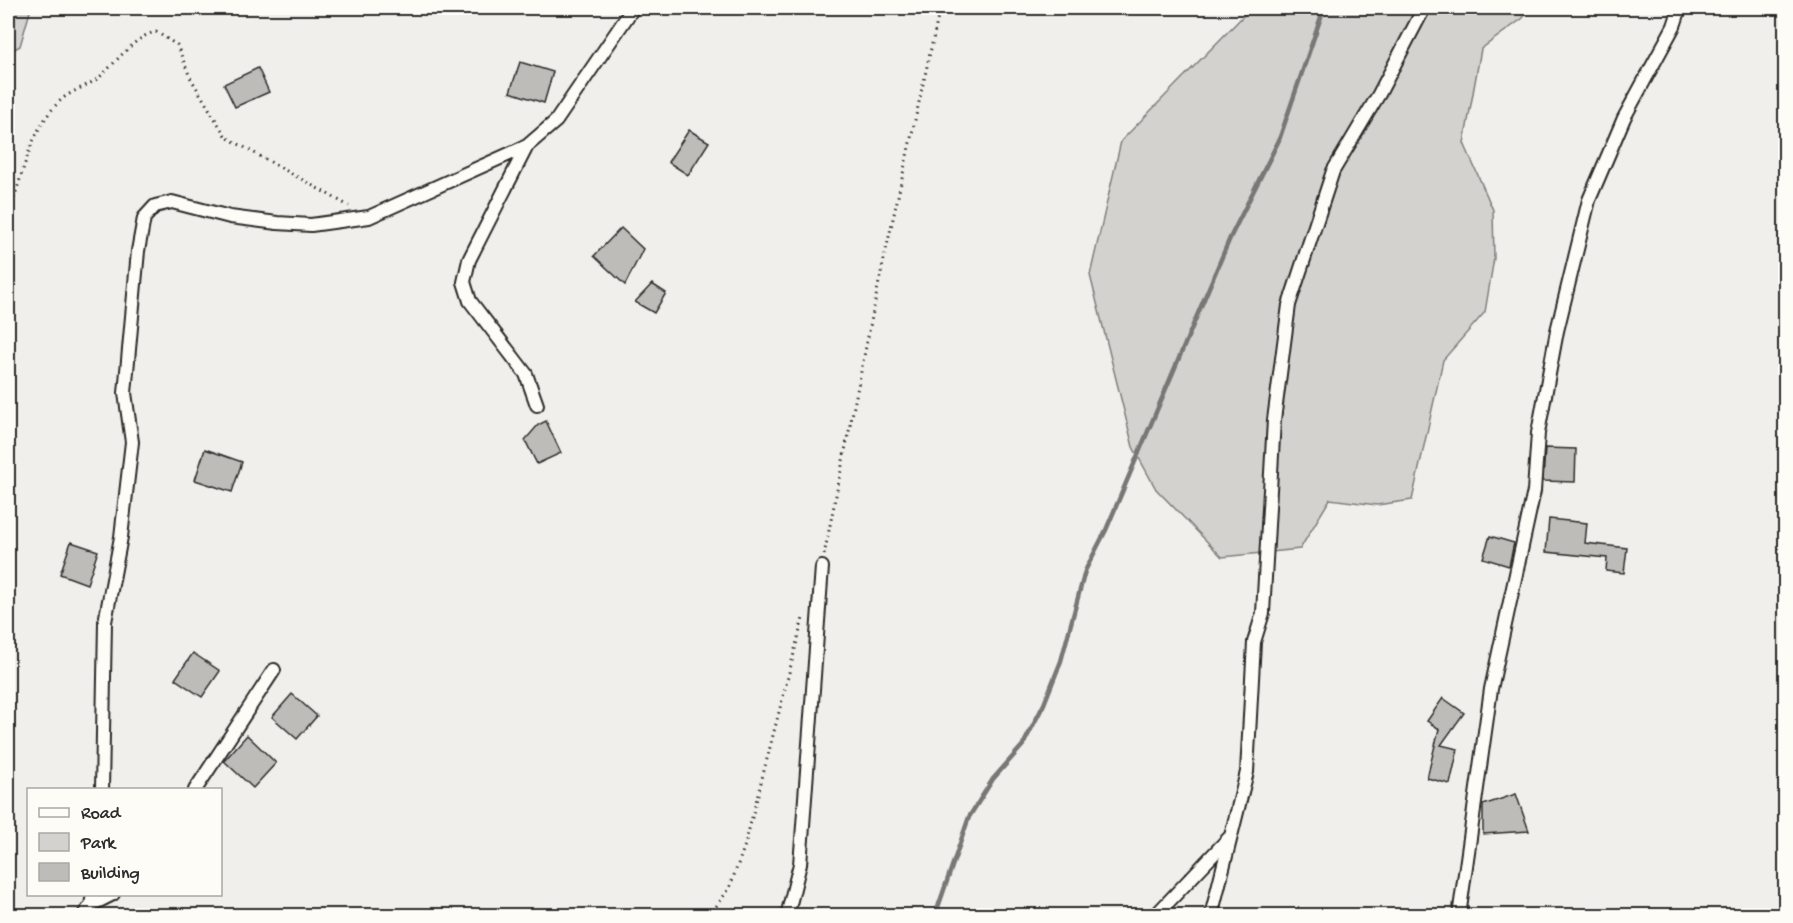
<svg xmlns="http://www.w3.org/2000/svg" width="1793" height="923" viewBox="0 0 1793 923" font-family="'Gochi Hand',sans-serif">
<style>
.green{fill:#d3d2cf;stroke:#7f7e7d;stroke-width:1.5}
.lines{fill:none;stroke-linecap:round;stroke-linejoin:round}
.stream{stroke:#777775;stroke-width:4.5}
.building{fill:#bdbcb8;stroke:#2b2b2b;stroke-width:1.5}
.street-casing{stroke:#2b2b2b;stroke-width:16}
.path{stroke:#2b2b2b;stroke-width:3;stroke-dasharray:1.5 4.5;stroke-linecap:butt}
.street{stroke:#fdfcf7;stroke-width:12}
</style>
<rect width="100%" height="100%" fill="#f0efeb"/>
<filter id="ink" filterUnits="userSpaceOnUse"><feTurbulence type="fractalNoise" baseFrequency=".0167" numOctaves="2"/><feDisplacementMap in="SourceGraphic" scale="12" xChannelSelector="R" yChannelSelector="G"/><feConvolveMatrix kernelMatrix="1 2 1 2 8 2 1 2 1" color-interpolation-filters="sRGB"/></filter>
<g filter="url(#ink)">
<path class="green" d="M8,8H31L20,46L8,53Z
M1251,8H1530L1523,18L1481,49L1464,143L1493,210L1494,258L1485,312L1443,360L1412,500L1377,505L1330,499L1300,549L1222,557L1156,489L1133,447L1090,275L1121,141Z"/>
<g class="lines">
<path class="stream" d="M935,916L969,817L993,779L1023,745L1044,704L1061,661L1085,571L1106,530L1230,238L1279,140L1324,8"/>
</g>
<path class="building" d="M520,62L553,72L544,103L510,92Z
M258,68L269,92L235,107L224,84Z
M689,130L709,142L688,175L668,162Z
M621,228L643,249L625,285L594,256Z
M652,284L666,293L654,313L635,302Z
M546,421L561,453L537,464L525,440L538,425Z
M1545,448L1576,449L1575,482L1543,481Z
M205,449L242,462L232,492L195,480Z
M1549,519L1587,523L1585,543L1627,548L1624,573L1606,571L1607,558L1546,552Z
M1490,536L1514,543L1509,566L1483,558Z
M71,542L98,551L87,584L60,574Z
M193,653L220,671L202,697L175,679Z
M292,694L317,716L297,739L272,717Z
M1443,698L1464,713L1441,745L1458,749L1450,784L1427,778L1439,729L1427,721Z
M247,735L276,763L253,788L224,761Z
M1516,794L1529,831L1483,834V805Z"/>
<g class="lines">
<g class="street-casing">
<path id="street" d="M527,146L469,260L464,282L470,301L526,374L537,405
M102,790L105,622L121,537L132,442L125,393L138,251L144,218L155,206L172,202L230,217L277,223L311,225L369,217L527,146L556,121L633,8
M195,790L274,670
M91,905L113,894
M83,916L91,905L93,894
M787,916L800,864L802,839L822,567
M1155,916L1229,838
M1211,916L1247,772L1254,642L1263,613L1274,420L1289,305L1333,171L1379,94L1424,8
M1459,916L1491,689L1534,491L1538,433L1557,331L1589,200L1624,118L1674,26L1680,8"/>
</g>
<path class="path" d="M8,215C24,175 28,131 61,100C73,89 91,86 103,74C119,59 135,36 156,32L177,45L190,77L226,137L349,206
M824,555L880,277L940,8
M709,916L729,889L745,845L803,618"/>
<use href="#street" class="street"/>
</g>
</g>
<rect width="1793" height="923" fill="none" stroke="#fdfcf7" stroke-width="30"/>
<rect x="15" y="15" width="1763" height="893" fill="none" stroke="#2b2b2b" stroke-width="2" filter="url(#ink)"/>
<rect x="27" y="788" width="195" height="108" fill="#fdfcf7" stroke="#a9a8a5" stroke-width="1.5"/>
<rect x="39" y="808" width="30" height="9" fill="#fdfcf7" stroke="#a9a8a5" stroke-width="1.5"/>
<text x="81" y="818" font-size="18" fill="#2b2b2b">Road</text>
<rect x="39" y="833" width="30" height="18" fill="#d3d2cf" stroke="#a9a8a5" stroke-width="1.5"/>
<text x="81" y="848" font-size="18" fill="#2b2b2b">Park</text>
<rect x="39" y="863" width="30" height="18" fill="#bdbcb8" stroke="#a9a8a5" stroke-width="1.5"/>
<text x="81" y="878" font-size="18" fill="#2b2b2b">Building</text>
</svg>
